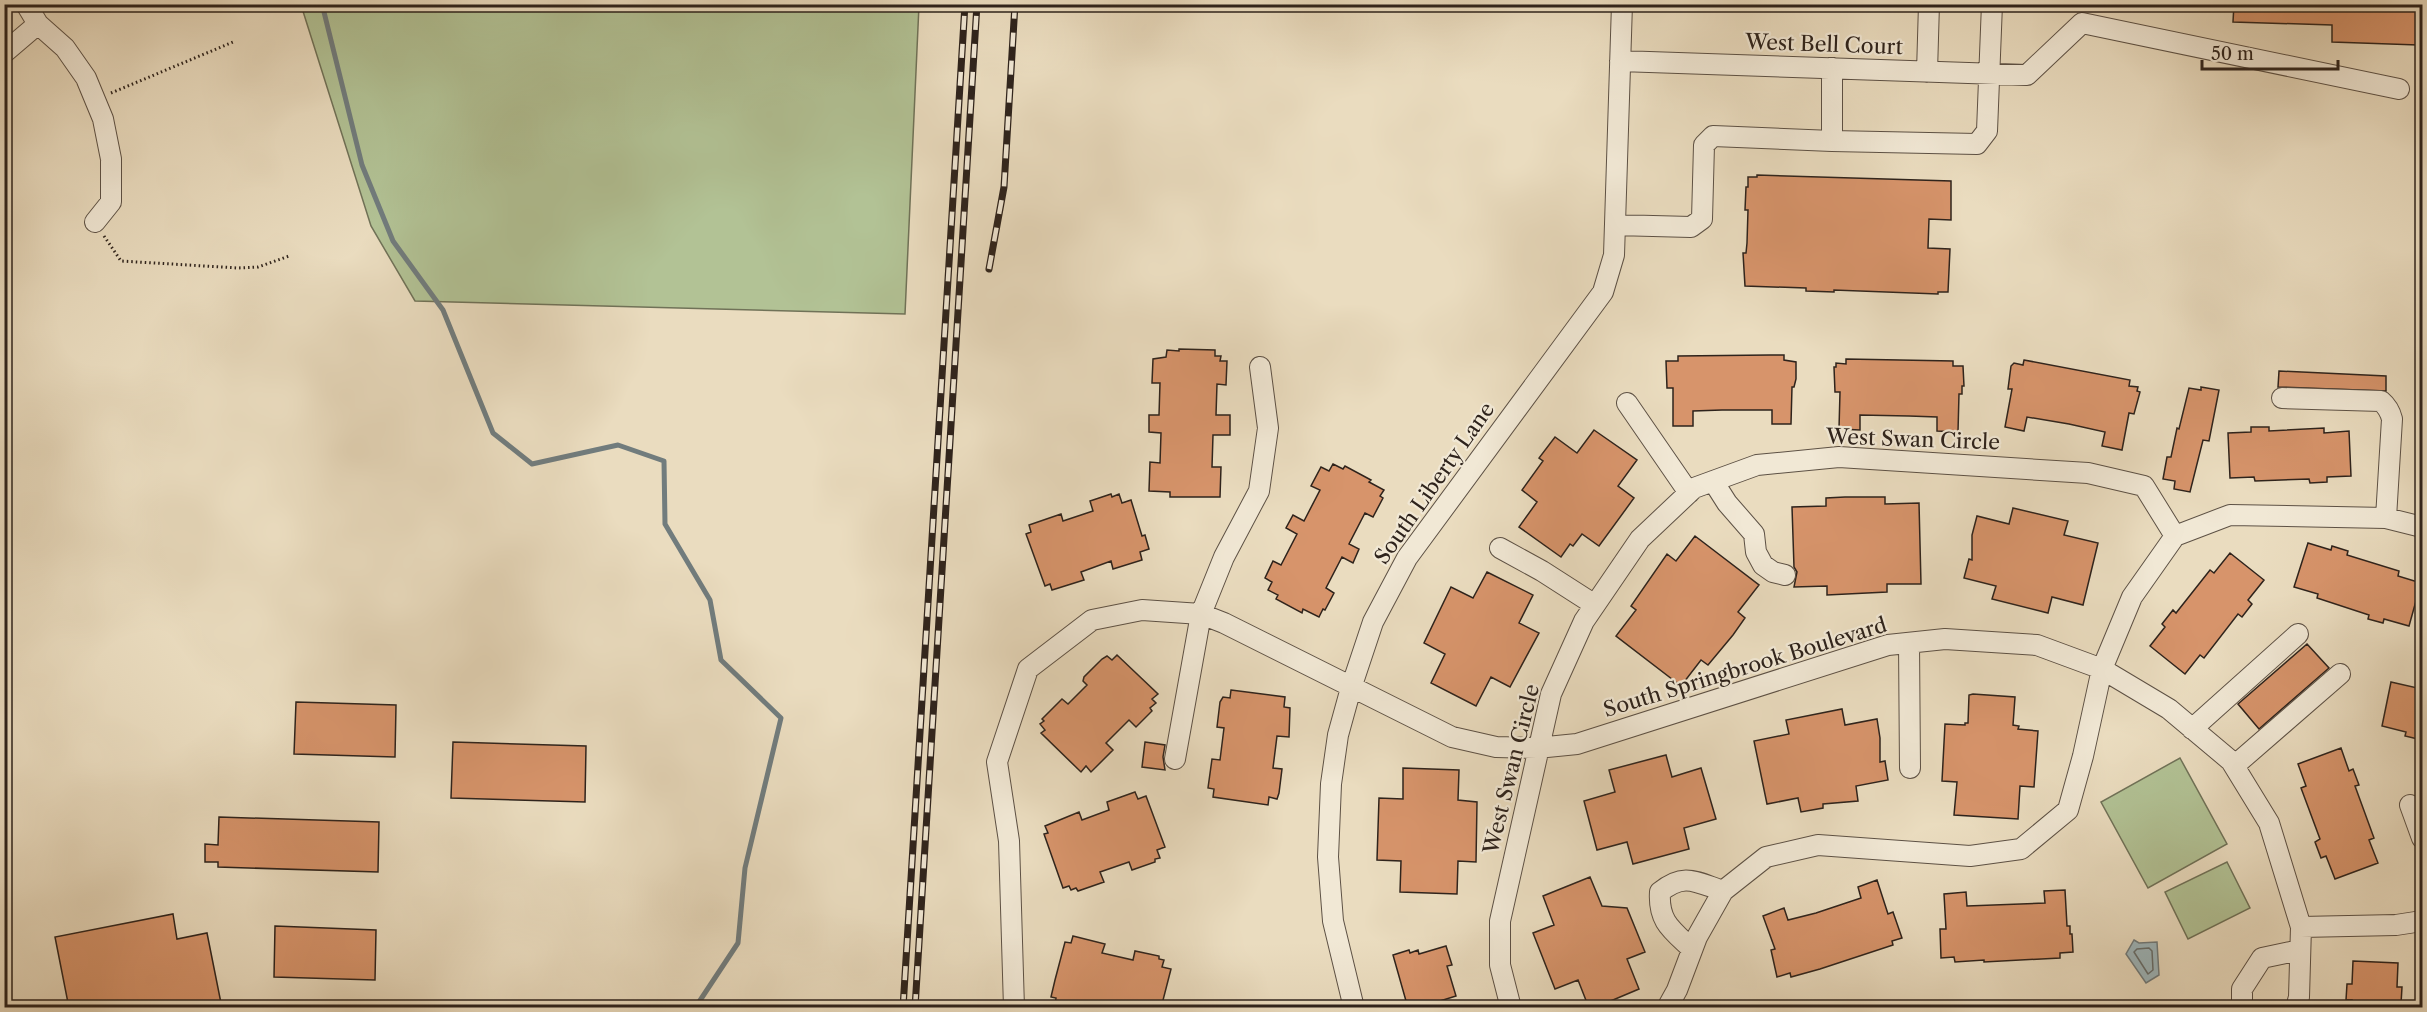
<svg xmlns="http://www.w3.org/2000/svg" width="2427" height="1012" viewBox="0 0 2427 1012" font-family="'Libre Caslon Text',serif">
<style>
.green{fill:#b2c295;stroke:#707258;stroke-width:1.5}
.water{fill:#9eb8be;stroke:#717c7d;stroke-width:1.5}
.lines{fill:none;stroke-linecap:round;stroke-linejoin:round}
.shore{stroke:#666e6d;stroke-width:1.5}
.stream{stroke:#717c7d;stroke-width:5}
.building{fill:#d7946b;stroke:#2e231c;stroke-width:1.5}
.minor-casing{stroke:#5d5145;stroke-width:22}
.path{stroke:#2e231c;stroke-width:3;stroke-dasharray:1.5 3;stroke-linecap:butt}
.minor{stroke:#f1e8d5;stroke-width:20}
.rail-casing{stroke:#2e231c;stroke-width:7}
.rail{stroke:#f1e8d5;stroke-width:4.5;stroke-dasharray:14;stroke-linecap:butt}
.labels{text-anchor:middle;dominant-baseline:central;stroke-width:4.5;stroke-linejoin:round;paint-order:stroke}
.street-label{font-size:21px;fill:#2e231c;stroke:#f1e8d5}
</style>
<rect width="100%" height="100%" fill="#eadcbf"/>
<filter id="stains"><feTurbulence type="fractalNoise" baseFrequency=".00333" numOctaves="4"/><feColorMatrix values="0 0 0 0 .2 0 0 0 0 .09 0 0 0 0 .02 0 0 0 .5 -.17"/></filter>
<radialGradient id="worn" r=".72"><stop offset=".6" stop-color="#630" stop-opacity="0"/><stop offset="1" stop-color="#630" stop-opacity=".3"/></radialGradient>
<path class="green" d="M301,5H919L905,314L415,301L371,226Z
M2180,758L2227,844L2148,888L2101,802Z
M2227,862L2250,908L2188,939L2165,892Z"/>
<path class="water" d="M2134,940L2139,943L2157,942L2159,975L2146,983L2126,954Z"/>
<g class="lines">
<path class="shore" d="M2149,948L2152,951L2153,970L2148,974L2134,952L2137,949Z"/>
<path class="stream" d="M322,4L362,165L393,241L443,310L493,433L532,464L618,445L664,461L665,524L710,600L721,660L781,718L745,868L738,943L695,1008"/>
</g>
<path class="building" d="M2234,4H2419L2418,45L2332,42V25L2233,22Z
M1757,175L1951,181V220L1929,219L1928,248L1950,249L1948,292H1938V294L1834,290V292L1806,291V288L1745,286L1743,253H1746L1747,243L1748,210H1745L1746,187H1748V177H1757Z
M1179,349L1215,350V356H1221L1220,361H1227L1226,385L1217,384L1216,415H1230V435H1213L1212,467H1221L1220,497H1170V492L1149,491L1150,462L1160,463L1161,433L1149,432V415H1159L1160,383H1152L1153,359L1166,357L1167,350L1179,351Z
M1770,355H1784V360L1796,362V379L1794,387H1792L1791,424H1772V410H1722L1693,411V426H1673V388H1667L1666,361H1678V356Z
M1846,359L1953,361V366H1963L1964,386H1962V394H1959L1958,432L1937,431V417L1909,416L1860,415V430L1839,429L1840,392H1835L1834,367H1836V363L1846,364Z
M2024,360L2130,380L2129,386L2138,387L2137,391L2140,392L2134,414L2129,413L2122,450L2102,446L2105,432L2069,424L2027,417L2024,431L2005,427L2012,389H2008L2011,366L2014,363L2023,365Z
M2279,371L2386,376V391L2278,387Z
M2201,387L2219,390L2209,441L2203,440L2190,492L2174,489L2175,481L2163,479L2167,457H2171L2177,428L2179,429L2189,388L2201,390Z
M2251,427H2269V431L2324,428V433L2349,431L2351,476L2327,477V482L2310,483L2309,479L2255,481L2254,477L2230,478L2228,433L2251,432Z
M1594,430L1637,460L1618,486L1634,498L1599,546L1582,534L1573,546L1570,544L1561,557L1519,527L1537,502L1522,490L1543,461L1539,458L1555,437L1577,453Z
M1333,464L1343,469L1345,466L1371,480L1369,482L1384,490L1380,496L1383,498L1373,517L1365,513L1349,544L1359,549L1353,563L1342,557L1326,588L1334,593L1325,610L1323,609L1319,617L1303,609L1302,613L1276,599L1278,595L1268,590L1272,582L1265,578L1273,561L1281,565L1297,534L1286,528L1293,515L1304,521L1320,490L1311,486L1321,467L1329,471Z
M1111,494L1112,497L1119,494L1122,503L1131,500L1142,536L1145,535L1149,549L1140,552L1142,560L1113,569L1111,561L1081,572L1084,580L1052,590L1050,584L1045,586L1026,534L1031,532L1029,525L1061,514L1063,521L1093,511L1090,501Z
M1845,497H1885V504L1919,503L1921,584H1887V592L1827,595V586L1794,587L1797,572L1794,567L1792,507L1826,506V498Z
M2013,508L2068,521L2064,535L2098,543L2083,605L2052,597L2048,613L1992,599L1996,586L1964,578L1969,559L1972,560V535L1977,516L2009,524Z
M1695,536L1759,585L1738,612L1745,618L1733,635L1708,665L1701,660L1681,686L1616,636L1636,610L1631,606L1667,554L1676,561Z
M2308,543L2331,550L2332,546L2348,551L2347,555L2399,571L2398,576L2421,583L2409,626L2384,619L2383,623L2368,619L2369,615L2317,598L2318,594L2294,587Z
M2230,553L2264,580L2248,600L2252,604L2242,617L2238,614L2204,658L2200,655L2185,674L2150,646L2165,627L2162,624L2173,610L2176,613L2210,570L2214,573Z
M1487,572L1533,595L1519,623L1539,633L1510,687L1491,677L1476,706L1431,683L1445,654L1424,643L1451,587L1473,598Z
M2307,644L2329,668L2259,729L2238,704Z
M1117,655L1158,694L1152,699L1156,703L1150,708L1152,711L1136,727L1129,720L1106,743L1113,750L1091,772L1086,766L1081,772L1041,733L1045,730L1040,724L1044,721L1042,719L1062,699L1068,704L1087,685L1083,681L1084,677L1102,659L1107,656L1112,660Z
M2391,682L2422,689V740L2405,736L2406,732L2382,726Z
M1231,690L1285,697L1284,707L1290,708L1289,737L1277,736L1273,768L1282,769L1279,793L1277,799L1269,797L1268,805L1213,797L1214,789L1208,788L1212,759L1220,760L1224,728L1217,727L1220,702L1223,697L1230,698Z
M1973,694L2015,697L2013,725L2019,726L2018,729L2038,731L2034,787L2020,786L2018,819L1954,815L1957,782L1942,781L1945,724L1965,725V723H1968L1969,695Z
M296,702L396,705L395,757L294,754Z
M1842,709L1845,725L1877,719L1880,738V762L1885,761L1888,780L1856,786L1858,801L1823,804V808L1801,812L1798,798L1767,804L1754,741L1789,734L1786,720Z
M453,742L586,746L585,802L451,798Z
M1145,742L1165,745L1163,757L1165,770L1142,767Z
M2341,748L2349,771L2353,769L2359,785L2355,786L2374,838L2369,840L2378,863L2335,879L2326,856L2321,858L2315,842L2320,839L2301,788L2306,786L2298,764Z
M1666,755L1672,777L1701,768L1716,819L1684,828L1689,849L1633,864L1627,842L1597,850L1584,801L1615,792L1609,770Z
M1403,768L1459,770L1458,800L1477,802L1476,862L1458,861L1457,894L1400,892L1401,861L1377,860L1379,798L1403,799Z
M1135,792L1138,799L1146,796L1165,847L1157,850L1160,858L1155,859V862L1132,870L1129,862L1100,872L1104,882L1078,891L1076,888L1071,890L1069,886L1063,888L1044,834L1048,833L1045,826L1079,812L1082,820L1109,810L1107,802Z
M219,817L379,822L378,872L218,867V862H205V844L218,845Z
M1590,877L1602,906L1627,908L1645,952L1627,959L1639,989L1594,1008H1589L1578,980L1555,989L1533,933L1554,925L1543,896Z
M1877,880L1888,914L1893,912L1902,938L1892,941L1893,945L1820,969L1791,977L1790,973L1777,977L1771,950L1775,949L1763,916L1784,908L1788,920L1816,913L1861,898L1858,887Z
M2065,890L2067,926H2070V934H2072L2073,952L2060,953V958L1984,962V960L1955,962L1954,957L1941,958L1940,929H1946L1944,894L1966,892L1967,906L2045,903L2044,891Z
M173,914L177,939L207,933L222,1008H69L55,937Z
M275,926L376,930L375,980L274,977Z
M1073,936L1105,944L1102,953L1133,960L1135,951L1159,956V959L1164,960L1162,967L1171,969L1161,1008H1069L1055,1004L1056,998L1051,997L1055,980L1065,942L1071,943Z
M1446,946L1452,965L1447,966L1456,996L1440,1001L1441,1003L1435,1005V1008H1408L1393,955L1409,950L1410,953L1418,950L1419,954Z
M2353,961L2398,963L2397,987H2402L2401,1004H2396V1008H2351L2352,1000H2346L2347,984H2352Z"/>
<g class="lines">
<g class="minor-casing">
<path id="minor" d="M26,4L38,24L65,48L86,78L103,119L111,159V202L95,222
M4,53L38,24
M1620,61L2027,75L2082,23L2399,89
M1927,72L1929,4
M1832,141L1977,144L1987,131L1992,4
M1615,225L1691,227L1702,219L1704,145L1713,136L1832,141V68
M2282,398L2381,401C2387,406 2390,411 2392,419L2386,518
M1627,403L1689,493
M1713,481L1727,503L1754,534L1756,552L1763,565L1773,572L1785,575
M1500,548L1542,571L1595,605
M1909,643L1910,768
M2192,729L2298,634
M1175,759L1201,614L1224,557L1259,491L1268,428L1260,367
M2234,766L2340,674
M2410,805L2422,838
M2301,927L2396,925L2422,921
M1692,949C1672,930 1658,922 1660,892C1684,872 1696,882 1723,891
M1014,1008L1009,841L997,762L1028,669L1092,620L1142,610L1201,614L1224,623L1452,737L1496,747L1537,748L1577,744L1888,645L1945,639L2037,645L2102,669L2169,709L2231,761L2269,823L2301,927L2299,997L2296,1008
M1354,1008L1333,921L1328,857L1331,784L1338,735L1351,688L1373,622L1407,558L1603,292L1614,255L1622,4
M1511,1008L1500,965V921L1551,694L1584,621L1640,539L1694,488L1757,465L1839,457L2088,473L2144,486L2175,536
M1667,1008L1677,990L1697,937L1723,891L1766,857L1818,845L1970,856L2021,849L2068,810L2083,756L2102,669L2132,597L2175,536L2230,515L2386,518L2422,527
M2242,1008V989L2262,958L2300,950"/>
</g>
<path class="path" d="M111,93L233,42
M104,236L121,261L238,268L258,267L289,256"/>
<use href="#minor" class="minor"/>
<g class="rail-casing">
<path id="rail" d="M989,269L1004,187L1015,4
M903,1008L965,4
M915,1008L977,4"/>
</g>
<use href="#rail" class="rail"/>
</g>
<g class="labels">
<g class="street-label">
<text transform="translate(1824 44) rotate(2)">West Bell Court</text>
<text transform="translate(1913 439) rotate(2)">West Swan Circle</text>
<text transform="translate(1434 483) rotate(-55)">South Liberty Lane</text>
<text transform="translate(1745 667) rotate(-17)">South Springbrook Boulevard</text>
<text transform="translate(1511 769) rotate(-76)">West Swan Circle</text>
</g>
</g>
<rect width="2427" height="1012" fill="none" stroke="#eadcbf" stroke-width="24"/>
<rect x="6" y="6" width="2415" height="1000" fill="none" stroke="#2e231c" stroke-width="3"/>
<rect x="12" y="12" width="2403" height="988" fill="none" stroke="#2e231c" stroke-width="1.5"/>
<path d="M2202 60v9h136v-9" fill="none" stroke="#2e231c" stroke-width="3"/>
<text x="2211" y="60" font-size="18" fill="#2e231c" stroke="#f1e8d5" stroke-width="4.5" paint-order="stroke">50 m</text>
<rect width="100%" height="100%" filter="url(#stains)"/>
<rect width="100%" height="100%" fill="url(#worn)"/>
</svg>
